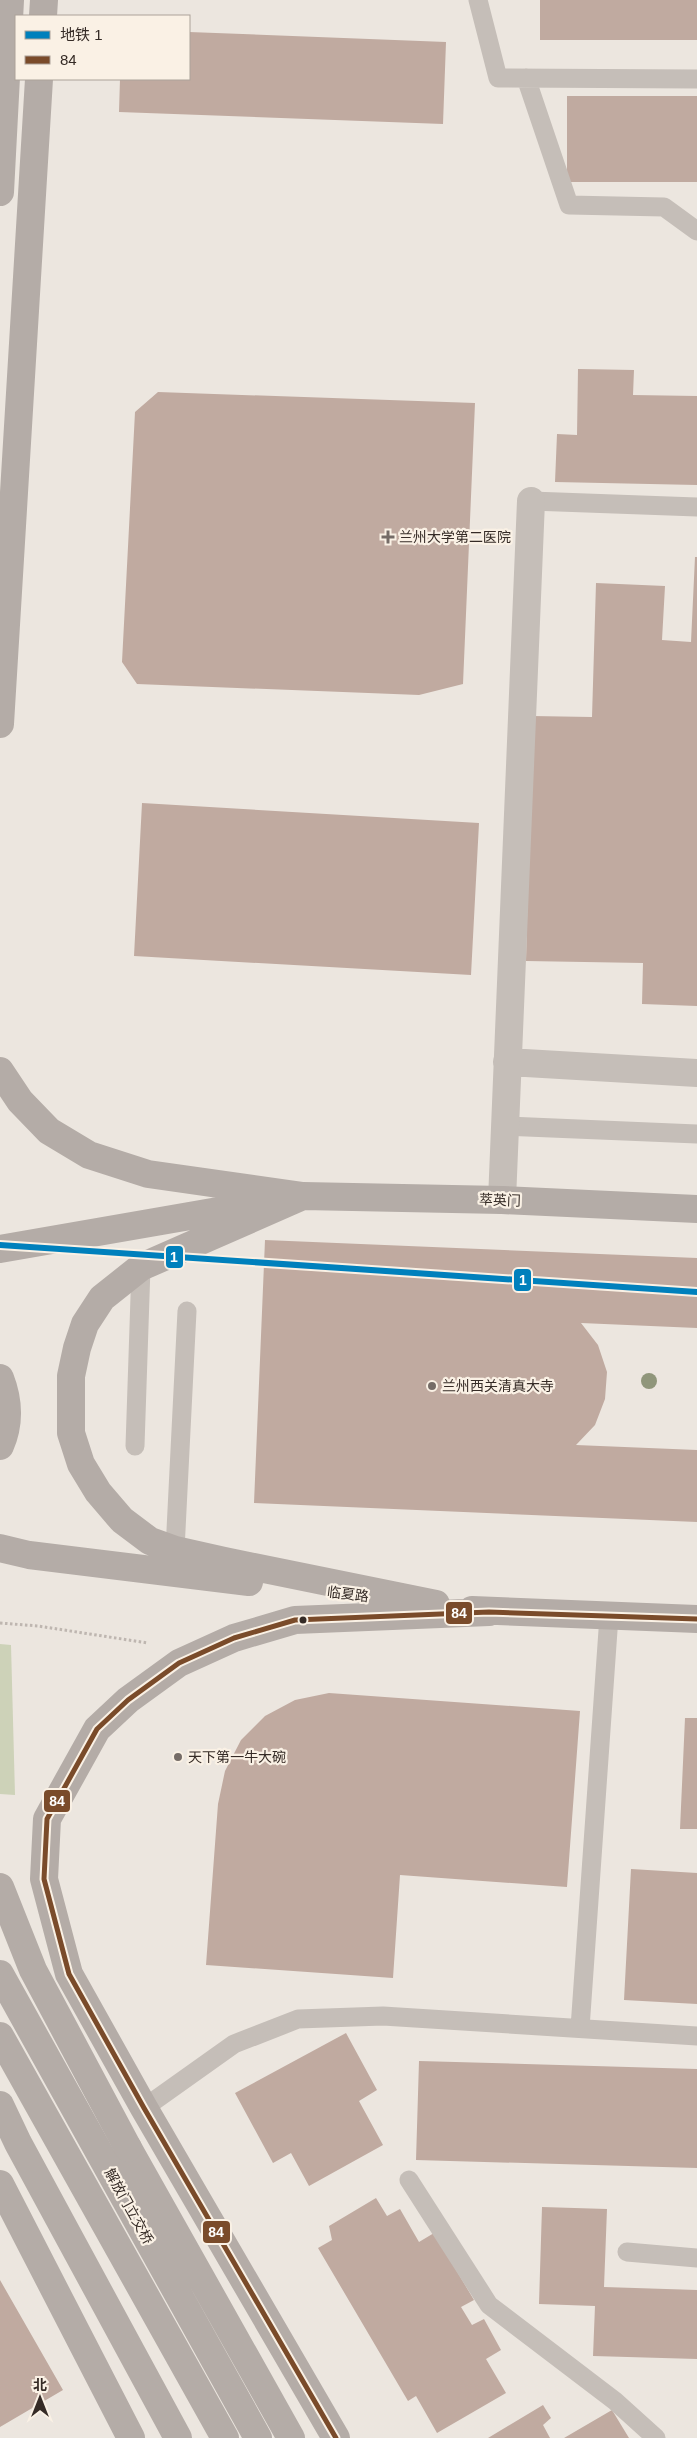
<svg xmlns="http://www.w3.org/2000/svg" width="697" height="2438" viewBox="0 0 697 2438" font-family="Arial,'Noto Sans SC',sans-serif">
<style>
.green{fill:#cdd2b8}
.building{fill:#c0aaa0}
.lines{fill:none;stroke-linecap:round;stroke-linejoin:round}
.path{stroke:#beb6b0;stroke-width:3;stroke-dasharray:2.5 2.5;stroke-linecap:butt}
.lane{stroke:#c5beb8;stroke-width:19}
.street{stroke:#c5beb8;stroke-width:28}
.primary{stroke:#b4aca7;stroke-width:28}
.primary-bridge{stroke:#b4aca7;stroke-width:28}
.bus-1-casing{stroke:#faf1e5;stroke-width:9}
.bus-1{stroke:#7a4b2a;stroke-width:5}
.metro-1-casing{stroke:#faf1e5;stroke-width:10}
.metro-1{stroke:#0080bc;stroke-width:6}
.tree{fill:#90967b}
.poi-dot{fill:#756c67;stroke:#faf1e5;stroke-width:2}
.bus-dot{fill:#352b26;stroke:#faf1e5;stroke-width:2}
.labels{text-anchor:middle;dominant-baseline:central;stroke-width:4.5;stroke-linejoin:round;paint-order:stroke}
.poi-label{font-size:14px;fill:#352b26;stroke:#faf1e5;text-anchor:start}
.street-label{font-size:14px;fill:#352b26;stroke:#faf1e5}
.line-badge{stroke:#faf1e5;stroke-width:2}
.badge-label{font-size:14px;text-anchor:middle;font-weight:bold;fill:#fff}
</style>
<rect width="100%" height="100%" fill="#ece6df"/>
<path class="green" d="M0,1644L11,1645L15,1795L0,1794Z"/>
<path class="building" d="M540,0H697V40H540Z
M189,32L446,42L443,124L119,112L120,79H189Z
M567,96H697V182H567Z
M578,369L634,370L633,395L697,396V485L555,482L557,434L577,435Z
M158,392L475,403L463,684L419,695L137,684L122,662L135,412Z
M695,557H697V1006L642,1004L643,963L526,961L532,716L592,717L596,583L665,586L662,640L691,642Z
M142,803L479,823L471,975L134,956Z
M265,1240L697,1258V1328L581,1323L598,1345L607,1372L605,1399L595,1425L576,1445L697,1450V1522L254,1503Z
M329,1693L580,1711L567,1887L400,1875L393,1978L206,1965L218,1804L225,1771L241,1740L265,1716L295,1700Z
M685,1718H697V1829H680Z
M631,1869L697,1873V2004L624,2000Z
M346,2033L377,2090L359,2101L383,2145L309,2186L291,2153L273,2163L235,2093Z
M419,2061L697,2069V2168L416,2160Z
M376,2198L387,2216L400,2209L419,2242L434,2233L474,2300L461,2307L472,2325L484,2319L501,2350L486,2359L506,2393L437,2433L416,2396L408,2401L318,2248L332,2240L329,2226Z
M542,2207L607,2209L604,2287L697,2290V2359L593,2356L595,2306L539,2304Z
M0,2280L63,2390L0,2427Z
M543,2405L551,2418L543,2425L550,2438H488Z
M612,2410L629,2438H564Z"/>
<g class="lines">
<path class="path" d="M0,1623L38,1626L148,1643"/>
<path class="lane" d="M478,0L498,78L697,79
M526,78L569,205L664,207L697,231
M531,501L697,507
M505,1126L697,1134
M135,1446L141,1267
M175,1550L187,1311
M580,2028L609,1616
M144,2108L234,2044L298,2019L383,2016L697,2036
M409,2180L489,2305L615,2401L656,2438
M627,2252L697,2258"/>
<path class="street" d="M507,1062L697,1073
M502,1200L531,501"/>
<path class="primary" d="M43,16L44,0
M0,192L10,0
M0,724L39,79
M0,1071L20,1101L49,1131L89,1155L148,1174L303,1196L502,1200L697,1209
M303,1196L141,1267L102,1298L85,1324L77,1348L71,1376V1433L81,1464L98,1492L122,1520L150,1541L175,1550L224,1561L436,1604
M0,1249L259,1204
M0,1378C9,1401 10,1423 0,1446
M0,1548L29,1555L249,1582
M472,1610L697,1619
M0,1974L258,2438
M0,2036L225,2438
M0,2105L18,2143L178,2438
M128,2148L291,2438
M0,2184L131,2438
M336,2438L144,2108L69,1974L44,1879L47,1819L97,1729L128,1700L179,1663L234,1638L295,1620L489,1612"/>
<path class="primary-bridge" d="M0,1887L33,1970L128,2148"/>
<g class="bus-1-casing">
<path id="bus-1" d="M336,2438L144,2108L69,1974L44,1879L47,1819L97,1729L128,1700L179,1663L234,1638L295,1620L489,1612L697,1619"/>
</g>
<use href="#bus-1" class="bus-1"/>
<g class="metro-1-casing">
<path id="metro-1" d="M0,1245L697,1292"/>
</g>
<use href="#metro-1" class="metro-1"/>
</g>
<circle class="tree" cx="649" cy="1381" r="8"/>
<g class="poi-dot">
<path d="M385.5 529.5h5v5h5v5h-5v5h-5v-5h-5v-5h5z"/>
<circle cx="432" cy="1386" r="5"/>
<circle cx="178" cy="1757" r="5"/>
</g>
<circle class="bus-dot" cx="303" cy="1620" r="4.5"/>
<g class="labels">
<g class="poi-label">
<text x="399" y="537">兰州大学第二医院</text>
<text x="442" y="1386">兰州西关清真大寺</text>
<text x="188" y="1757">天下第一牛大碗</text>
</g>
<g class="street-label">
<text transform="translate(500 1200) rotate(2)">萃英门</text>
<text transform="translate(348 1594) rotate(7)">临夏路</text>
<text transform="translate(129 2206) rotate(61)">解放门立交桥</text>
</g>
</g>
<g class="line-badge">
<rect x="165" y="1245" width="19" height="24" rx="5" fill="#0080bc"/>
<rect x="513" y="1268" width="19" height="24" rx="5" fill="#0080bc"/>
<rect x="445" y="1601" width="28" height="24" rx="5" fill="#7a4b2a"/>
<rect x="43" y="1789" width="28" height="24" rx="5" fill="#7a4b2a"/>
<rect x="202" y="2220" width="29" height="24" rx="5" fill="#7a4b2a"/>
</g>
<g class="badge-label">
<text x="174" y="1262">1</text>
<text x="523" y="1285">1</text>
<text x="459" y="1618">84</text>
<text x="57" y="1806">84</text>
<text x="216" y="2237">84</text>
</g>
<rect x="15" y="15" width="175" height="65" fill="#faf1e5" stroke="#aba299"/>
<rect x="25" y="31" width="25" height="8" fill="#0080bc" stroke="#aba299"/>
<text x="60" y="40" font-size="15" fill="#352b26">地铁 1</text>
<rect x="25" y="56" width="25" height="8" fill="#7a4b2a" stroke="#aba299"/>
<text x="60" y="65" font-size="15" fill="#352b26">84</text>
<g transform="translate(40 2398)" stroke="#faf1e5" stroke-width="4" paint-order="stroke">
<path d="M0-4L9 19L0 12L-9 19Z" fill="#352b26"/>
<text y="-8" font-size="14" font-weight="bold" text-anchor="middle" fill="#352b26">北</text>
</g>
</svg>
